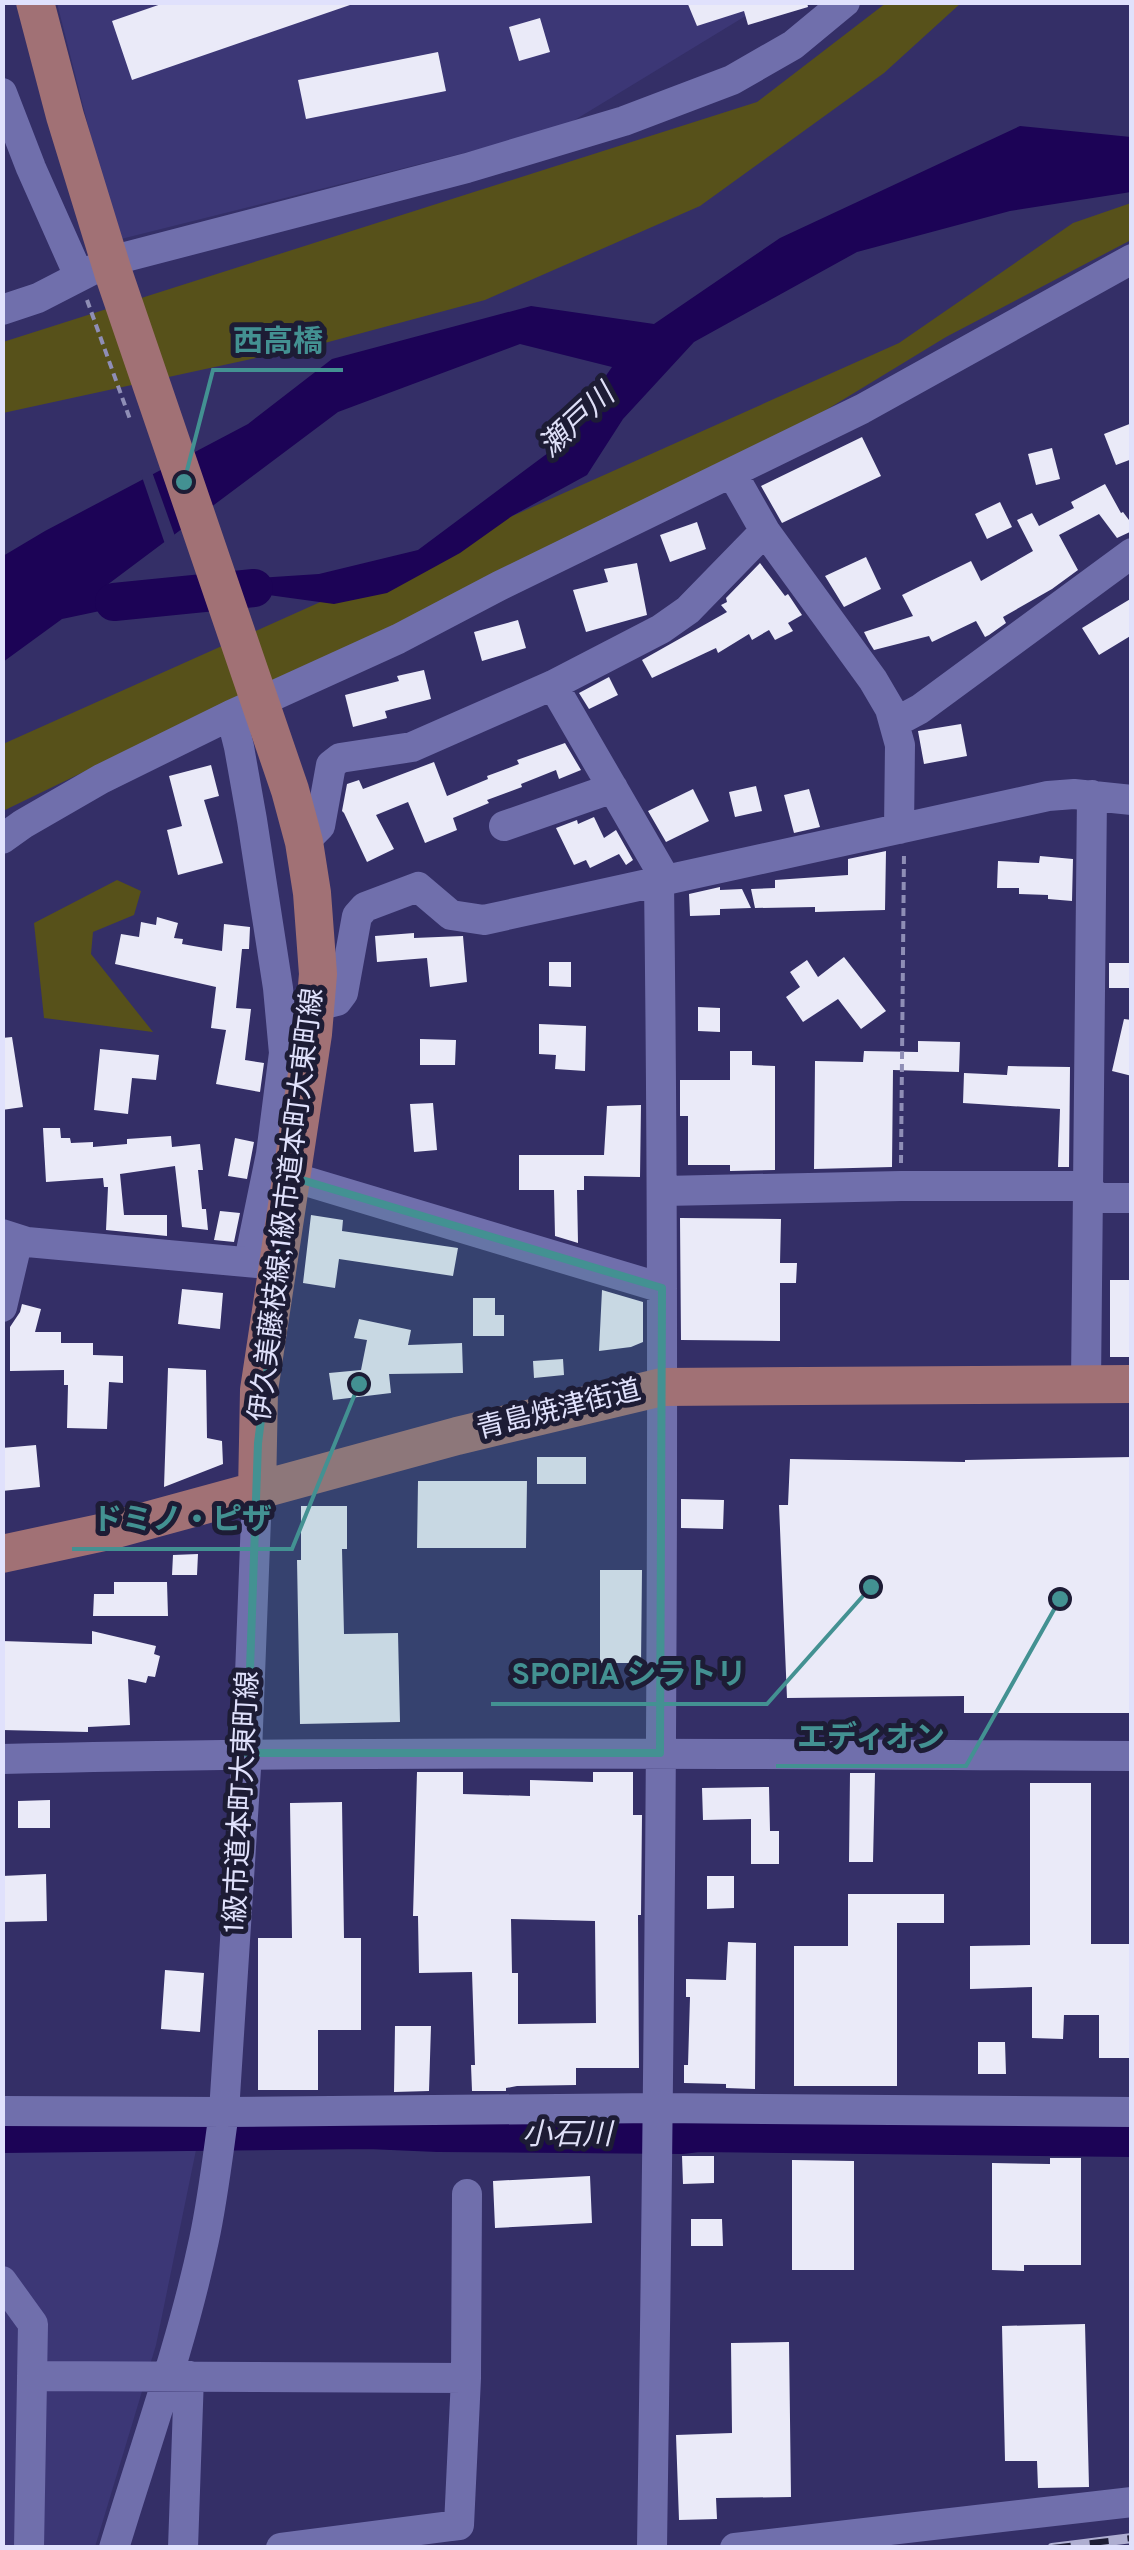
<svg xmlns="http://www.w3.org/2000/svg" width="1134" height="2550" viewBox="0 0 1134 2550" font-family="Overpass,'Noto Sans JP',sans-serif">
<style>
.built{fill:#3c3776}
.green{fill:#57511a}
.water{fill:#1c0356}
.pier{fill:#342f67}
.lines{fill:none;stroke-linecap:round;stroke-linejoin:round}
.river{stroke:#1c0356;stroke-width:38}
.building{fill:#eaeaf8;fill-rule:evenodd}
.path{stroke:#8f8eb6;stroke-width:4;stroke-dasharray:8 5;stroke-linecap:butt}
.minor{stroke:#706fac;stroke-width:30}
.major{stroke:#a17175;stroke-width:38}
.rail-casing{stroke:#aeaed1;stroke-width:10}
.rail{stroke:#1d1c35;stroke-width:6;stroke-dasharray:19;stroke-linecap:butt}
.marked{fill:#439192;fill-opacity:0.2;stroke:#439192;stroke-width:8;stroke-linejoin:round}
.labels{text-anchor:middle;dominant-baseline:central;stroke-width:10;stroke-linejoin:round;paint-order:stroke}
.street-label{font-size:28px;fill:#e0e1fc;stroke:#1d1c35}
.water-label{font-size:30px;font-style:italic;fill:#dedff7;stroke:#1d1c35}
.leader{fill:none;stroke:#439192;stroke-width:4}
.callout-dot{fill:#439192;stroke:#1d1c35;stroke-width:4}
.callout-label{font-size:30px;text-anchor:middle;font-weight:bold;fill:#439192;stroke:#1d1c35;stroke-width:10;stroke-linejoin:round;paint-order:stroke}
</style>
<rect width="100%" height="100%" fill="#342f67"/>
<path class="built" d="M57,3H767L560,129L117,240Z
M3,2148L196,2150L156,2345L95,2547L3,2548Z"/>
<path class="green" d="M886,3H961L884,73L700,206L485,300L321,344L3,413V342L757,102Z
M1131,203V240L946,337L752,455L499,586L162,734L3,811V744L899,343L1073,223Z
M117,880L141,891L134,915L93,932L91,954L153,1032L44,1018L34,923Z"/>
<path class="water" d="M1020,126L1131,137V192L1010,211L857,252L694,342L623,419L587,475L512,516L460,553L387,593L334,604L232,590L227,580L319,574L418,550L556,447L612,367L520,344L338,412L99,591L160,583L166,597L62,619L3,662V556L45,531L248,424L332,359L531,306L654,324L780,238Z"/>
<path class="pier" d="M151,469L176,539L166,547L141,474Z"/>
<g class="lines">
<path class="river" d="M114,602L254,588
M2,2134L369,2130L438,2133L683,2135L700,2133L1132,2138"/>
</g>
<path class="building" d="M167,2H350V5L132,80L112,21Z
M687,2H807L808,7L748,25L744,11L697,26Z
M540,18L550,52L519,61L509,27Z
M438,52L446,91L306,119L298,80Z
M1132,423V459L1116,465L1104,434Z
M862,437L881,476L782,523L761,486Z
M1052,448L1060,479L1036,485L1028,454Z
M1105,484L1121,513L1123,512L1132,524V531L1117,538L1099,514L1059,535L1078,570L1052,589L1003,617L1006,623L989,635L985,637L976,621L932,642L929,636L874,650L869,642L864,632L913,616L902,595L971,561L981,581L1033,551L1017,520L1032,513L1039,526L1074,508L1071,502Z
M1000,502L1012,527L987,539L975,514Z
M697,522L706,549L670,562L660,535Z
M866,557L881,589L844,607L825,576Z
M637,563L647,615L586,632L573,590L608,582L604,569Z
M760,563L785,596L788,594L802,615L788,623L793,631L775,640L769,630L752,640L749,634L718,653L716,648L652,678L642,660L727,612L721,605L727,602L726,598Z
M1132,598V635L1099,655L1082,628Z
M518,620L526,648L482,661L474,632Z
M424,670L431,699L385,711L387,718L353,727L345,695L399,681L397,676Z
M609,677L618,695L589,709L579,693Z
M961,724L967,756L924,764L918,731Z
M565,743L581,770L559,779L556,770L521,784L522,787L487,800L489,803L453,818L457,830L425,843L408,802L376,815L394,849L367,862L344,813L342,811L347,784L359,780L363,789L434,762L447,796L488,779L487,776L519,764L517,760Z
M211,765L219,796L204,800L223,863L178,875L167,830L182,826L169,776Z
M756,786L762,811L735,817L729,792Z
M693,789L709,821L666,842L648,811Z
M809,789L820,827L794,833L784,795Z
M594,817L604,838L616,830L633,860L626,865L619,854L590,868L586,860L574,865L556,828L577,820L578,824Z
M886,851L885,910L815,912V907L755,908L751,889L775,888V880L848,875V859Z
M1040,856L1073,859L1072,901L1048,899V895L1019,894V888H997L998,861L1039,863Z
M720,887V890L742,889L751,908L720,909V915L690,916L689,894Z
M157,917L178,923L174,938L183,939L182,944L222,951L224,924L250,927L249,949H242L236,1008L251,1009L245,1060L264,1063L260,1092L216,1084L226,1030L211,1028L216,987L115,964L121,934L139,937L141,922L156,925Z
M414,933V938L463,936L467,982L430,987L427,958L377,962L375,936Z
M844,957L886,1011L861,1029L838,999L803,1022L786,997L800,987L790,972L807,960L818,977Z
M549,962H571V987L549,986Z
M1109,963H1132V988H1109Z
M698,1007L720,1008V1032L698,1031Z
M1124,1019L1132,1020V1076L1112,1071Z
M539,1024L586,1026L585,1071L555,1069L556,1055L539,1054Z
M12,1037L23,1107L2,1110V1038Z
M420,1039L456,1040L455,1065H420Z
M918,1041L960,1042L959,1072L893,1070L892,1167L814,1169L815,1061L863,1062L864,1051L918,1052Z
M100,1049L159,1055L156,1080L132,1078L128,1114L94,1110Z
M730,1051H752V1065L775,1066V1170L730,1171V1165H688V1116H680V1080H730Z
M1008,1066L1070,1067L1069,1167H1058L1060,1109L963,1103L964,1073L1007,1075Z
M433,1103L437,1150L414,1152L410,1104Z
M641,1105L640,1177L584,1176V1190H577L578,1243L555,1236L554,1190H519V1155H604L607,1106Z
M43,1128H60L61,1138H70L71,1143L93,1142V1147L127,1144V1139L171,1136L172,1147L200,1144L203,1170H198L202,1209H206L208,1230L182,1227L175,1166L120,1174L124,1215H167V1236L106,1230L108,1187H104L103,1178L46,1182Z
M235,1138L254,1142L247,1179L228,1176Z
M220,1211L240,1213L234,1242L214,1240Z
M311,1215L343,1220L342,1231L458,1248L453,1276L339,1259L335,1288L303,1283Z
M680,1218L781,1219L780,1263H797L796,1283H780V1341L681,1340Z
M1110,1280H1132V1357H1110Z
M182,1289L223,1293L220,1329L178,1324Z
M602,1290L643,1302V1342L631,1347L599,1351Z
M473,1298H495V1315H504V1336H473Z
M22,1304L41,1309L35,1332H61V1343H93V1355L123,1356V1383L109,1382L107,1429L67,1428L68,1385H64V1370L10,1371V1327L20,1312Z
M359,1319L411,1330L408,1345L462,1343L463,1373L389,1374L391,1393L333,1400L329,1373L361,1370L367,1340L354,1338Z
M563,1359L564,1375L534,1378L533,1361Z
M168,1368L206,1370L207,1438L222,1441L223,1464L164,1487Z
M36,1445L40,1487L2,1491V1448Z
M537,1457H586V1484H537Z
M1132,1457V1713H964V1696L787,1698L779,1505H788L790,1459L965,1462V1460Z
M418,1481H527L526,1548H417Z
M681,1499L724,1500L723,1529L681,1528Z
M301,1506H347V1549H342L344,1634L398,1633L400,1722L300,1724L297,1560H301Z
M198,1554L197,1575H172L173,1555Z
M600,1570H642L641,1663H600Z
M114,1582H167L168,1616H93L94,1594H114Z
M92,1631L156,1646L154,1654L160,1656L155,1677L148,1676L146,1683L128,1679L130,1725L88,1727V1732L2,1730V1641L92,1644Z
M417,1772H463V1794L530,1796V1780L593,1782V1772H633V1815H642L641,1915H638L639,2068H576V2085L517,2086L506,2088V2091H472L471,2065H475L472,1972L419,1973L418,1916H413ZM511,1919L595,1921L596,2023L518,2024V1973H512Z
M850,1773H875L873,1862H849Z
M1030,1783H1091V1944H1132V2058H1099V2015H1064L1063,2039L1032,2038V1987L970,1989V1946L1030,1945Z
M769,1787L770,1831H779V1864H751V1819L703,1820L702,1788Z
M50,1800V1828H18V1801Z
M342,1802L344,1938H361V2030H318V2090H258V1938H292L290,1803Z
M46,1874L47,1921L2,1922V1876Z
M707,1876H734V1908L707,1909Z
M848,1894H944V1923H897V2086H794V1946H848Z
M728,1942L756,1943L755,2089L726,2088V2084L684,2083V2065H688L690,1997H686V1979L726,1980Z
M165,1970L204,1973L200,2032L161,2029Z
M395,2026H431L429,2091L394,2092Z
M978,2042H1005L1006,2074H978Z
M682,2156H714V2183L683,2184Z
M1050,2158H1081V2265H1024V2271L992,2270V2163L1050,2164Z
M792,2160L854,2161V2270H792Z
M590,2176L592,2223L495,2228L493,2181Z
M691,2219H722L723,2246H691Z
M1085,2324L1089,2487L1038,2488L1037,2461H1005L1002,2326Z
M789,2342L791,2497L716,2498L717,2519L679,2520L676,2435L732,2433L731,2343Z"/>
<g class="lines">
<path class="path" d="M87,300L131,422
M901,1163L904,852"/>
<path class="minor" d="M2,93L31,168L79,276
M2,310L38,298L110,261L467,168L624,121L732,80L793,45L845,2
M732,473L765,531L873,680L890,709L900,745L899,829
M553,685L666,880
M231,715L239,747L252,820L278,988L284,1053L271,1154L249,1261
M894,723L920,709L1132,553
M504,826L613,788
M2,839L23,824L101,779L231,715L398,639L499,586L862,409L1132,259
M304,842L320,826L331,765L340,758L412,747L553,685L661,629L688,610L765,531
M316,1006L337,1001L343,993L357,916L365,907L418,887L451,915L484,920L1048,796L1074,794L1132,800
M292,1177L662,1288
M663,1191L901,1186H1089
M1089,1198H1132
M2,1234L27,1242L267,1264
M2,1307L18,1239
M1086,1384L1092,795
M2,1759C379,1750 755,1754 1132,1756
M2,2111L224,2112L658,2108L1132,2112
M2,2281L33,2324L29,2548
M32,2376L466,2378
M114,2548C145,2446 182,2344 204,2240C213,2198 218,2154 224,2112L247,1753L257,1492
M183,2548L189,2376
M281,2548L459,2525L466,2378L467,2194
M652,2548C660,1992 666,1437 659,881
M735,2548L1132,2502"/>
<path class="major" d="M35,2L65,116L113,272L290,790L304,842L312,893L318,974L313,1034L259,1390L257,1492
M2,1554L109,1531L457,1436L662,1387L1132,1384"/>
<g class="rail-casing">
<path id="rail" d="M1052,2548L1132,2538"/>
</g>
<use href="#rail" class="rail"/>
</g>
<path class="marked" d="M292,1177L662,1288L660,1753H247L258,1443Z"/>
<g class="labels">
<g class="street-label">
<text transform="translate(288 1205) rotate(-83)">伊久美藤枝線;1級市道本町大東町線</text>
<text transform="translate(559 1411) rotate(-14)">青島焼津街道</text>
<text transform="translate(243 1802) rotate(-87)">1級市道本町大東町線</text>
</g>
<g class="water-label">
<text transform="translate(578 422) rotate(-43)">瀬戸川</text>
<text x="567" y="2136">小石川</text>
</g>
</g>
<path class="leader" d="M184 482L213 370H343M359 1384L292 1549H72M871 1587L767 1704H491M1060 1599L966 1766H776"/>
<g class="callout-dot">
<circle cx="184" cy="482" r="10"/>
<circle cx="359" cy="1384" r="10"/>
<circle cx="871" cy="1587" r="10"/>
<circle cx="1060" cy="1599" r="10"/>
</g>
<g class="callout-label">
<text x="278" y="351">西高橋</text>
<text x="182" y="1529">ドミノ・ピザ</text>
<text x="629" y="1684">SPOPIA シラトリ</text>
<text x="871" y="1747">エディオン</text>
</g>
<rect width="1134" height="2550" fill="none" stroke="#e0e1fc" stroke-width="10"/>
</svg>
